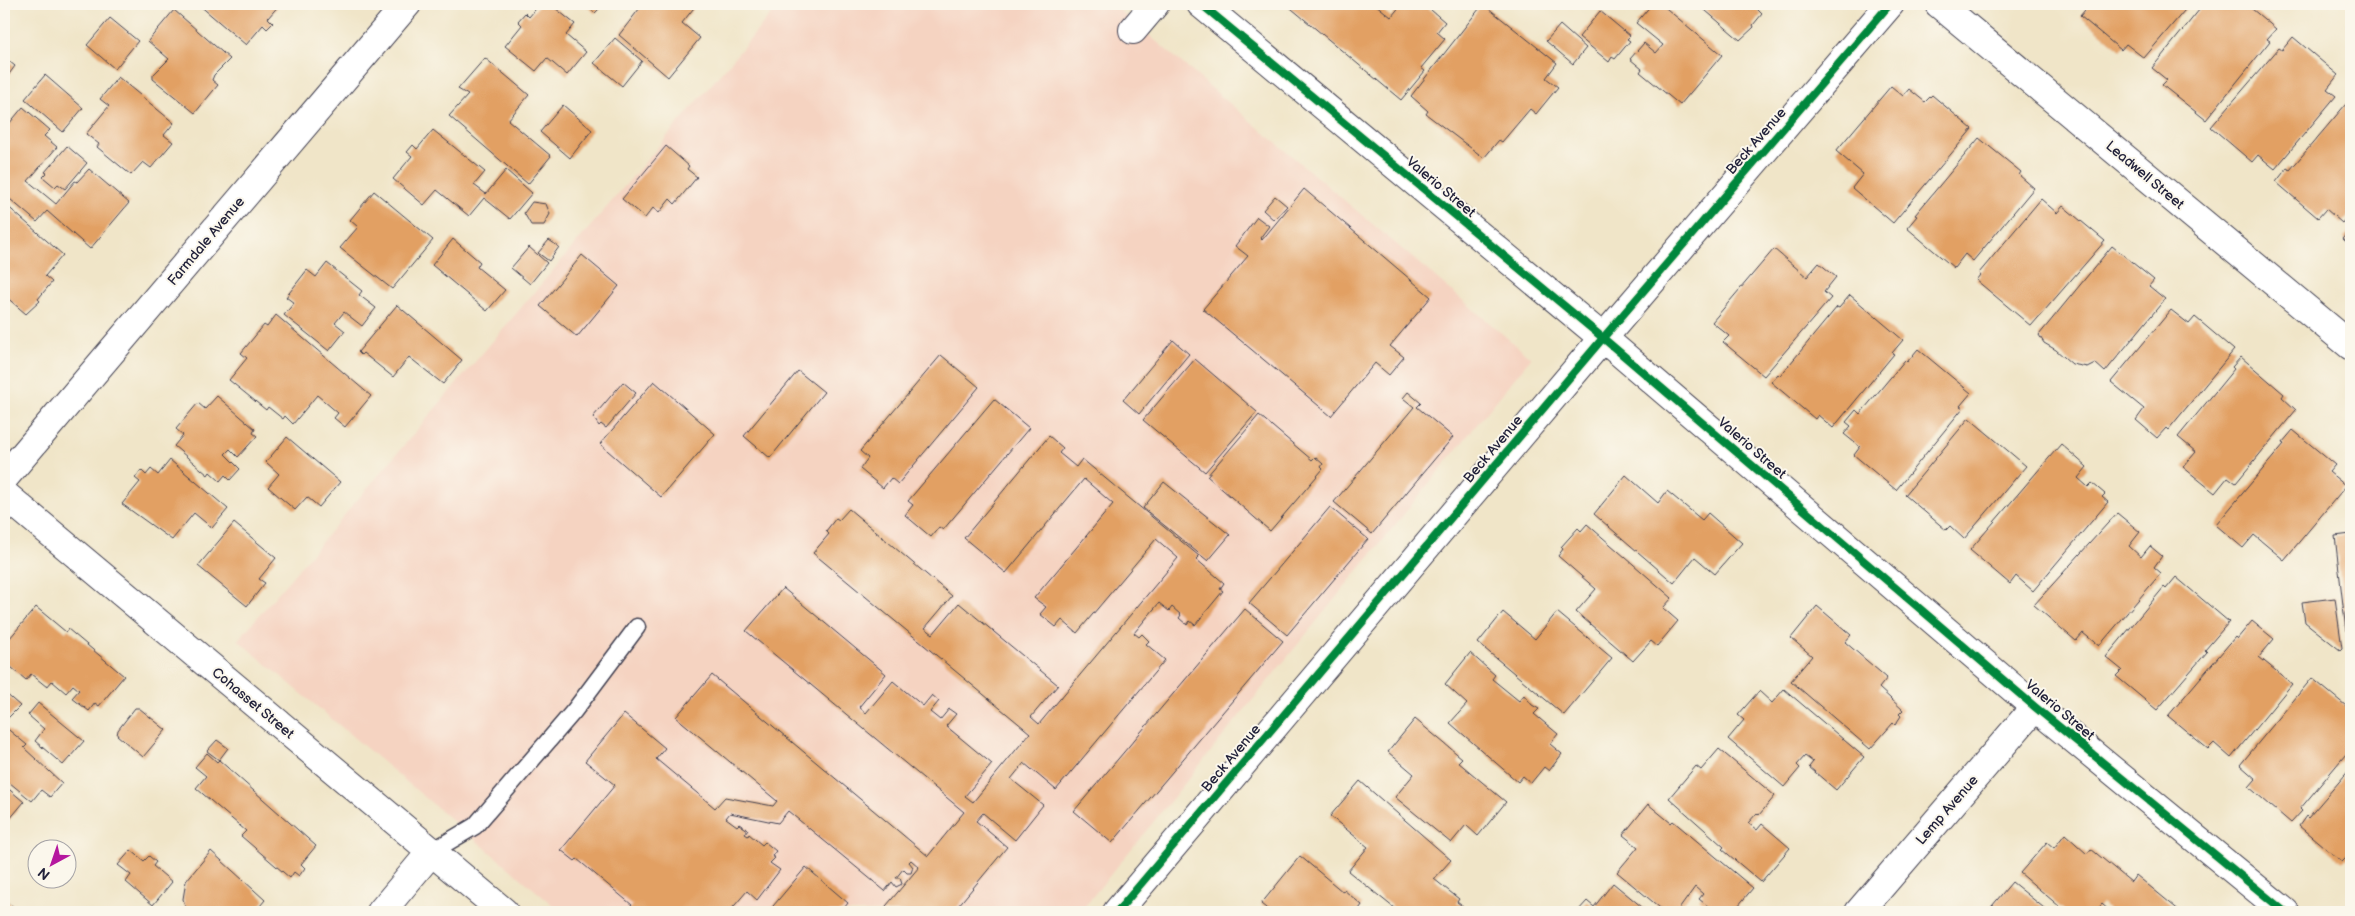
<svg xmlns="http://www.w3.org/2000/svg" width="2355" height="916" viewBox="0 0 2355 916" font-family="'Balsamiq Sans',sans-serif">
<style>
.built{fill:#f5d3c1}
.building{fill:#e2a064}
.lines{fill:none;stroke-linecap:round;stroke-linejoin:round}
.service-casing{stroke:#413f50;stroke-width:19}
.minor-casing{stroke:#413f50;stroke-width:30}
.service{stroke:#fff;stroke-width:16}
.minor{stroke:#fff;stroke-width:28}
.cycleway-casing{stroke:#fbf7ec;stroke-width:11}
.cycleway{stroke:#00873e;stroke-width:8}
.labels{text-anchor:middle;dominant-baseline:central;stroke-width:4;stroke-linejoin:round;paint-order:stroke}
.street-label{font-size:14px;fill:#22223b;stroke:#fbf7ec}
</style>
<rect width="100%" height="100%" fill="#fbf7ec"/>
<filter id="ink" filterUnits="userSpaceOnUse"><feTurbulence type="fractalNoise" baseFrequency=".02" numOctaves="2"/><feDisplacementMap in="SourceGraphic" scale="10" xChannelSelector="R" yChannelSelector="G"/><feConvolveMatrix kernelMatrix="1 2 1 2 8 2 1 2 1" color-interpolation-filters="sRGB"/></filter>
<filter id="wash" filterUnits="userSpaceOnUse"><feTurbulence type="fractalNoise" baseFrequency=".0096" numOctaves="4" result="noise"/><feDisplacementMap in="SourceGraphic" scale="20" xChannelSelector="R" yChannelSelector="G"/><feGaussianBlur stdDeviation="1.12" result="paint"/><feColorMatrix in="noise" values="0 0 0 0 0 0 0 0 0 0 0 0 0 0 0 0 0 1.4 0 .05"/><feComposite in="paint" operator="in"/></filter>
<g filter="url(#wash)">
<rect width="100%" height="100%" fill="#f0e5c8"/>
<path class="built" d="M780,4H1112L1531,358L1080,912H561L238,640Z"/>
<g id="blocks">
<path class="building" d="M198,4H280L268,18L273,23L267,29L263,25L246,45Z
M540,4H550L575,24L566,35L586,52L567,75L547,58L536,71L505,46L522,25L518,21L525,13L529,17Z
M584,4H604L595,13Z
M643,4H697L682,23L700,38L668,77L619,35Z
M1286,4H1375L1391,17L1402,4H1424L1445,22L1437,32L1445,39L1421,68L1425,71L1401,100Z
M1483,4L1557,63L1546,78L1558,87L1536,114L1530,109L1502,142L1499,140L1484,158L1426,114L1428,111L1411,96Z
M1652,4H1661L1722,55L1680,105L1640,72L1642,69L1630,59L1644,43L1656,53L1663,45L1636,23Z
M1700,4H1761L1757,9L1762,14L1753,25L1754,27L1740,40L1699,5Z
M2090,4H2190L2144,58L2126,44L2121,50L2080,16Z
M2204,4H2246L2276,29L2267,39L2270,41L2206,120L2162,85L2167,80L2152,68Z
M174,10L230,59L214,75L212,80L218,85L195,113L153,79V75L169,59L148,41Z
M1600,11L1630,36L1627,39L1630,41L1615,59L1612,57L1609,62L1579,37Z
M110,18L138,41L115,69L87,45Z
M1560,25L1586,48L1573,64L1546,41Z
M2293,37L2338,75L2327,89L2336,96L2275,169L2258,155L2252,162L2211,127L2279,48L2282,50Z
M615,38L642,61L622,86L594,63Z
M4,57L15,66L4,81Z
M485,58L529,95L508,120L551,156L528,184L449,116L468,95L458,89Z
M45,75L83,108L63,132L25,99Z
M118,77L174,123L164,135L173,142L151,168L143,162L131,175L97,147L99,144L86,134L109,106L100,99Z
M1891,86L1903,96L1909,89L1925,102L1932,95L1972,129L1893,223L1852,188L1863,174L1836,151Z
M2351,101V212L2342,223L2326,209L2318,218L2276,182L2287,168L2290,170L2346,104L2348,105Z
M563,105L592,130L570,158L540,132Z
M23,107L50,130L44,136L57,147L28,181L56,204L75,181L77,182L89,169L129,203L90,249L47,211L37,222L4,194V130Z
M433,130L485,172L474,185L486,194L506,170L532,193L510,219L484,198L469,216L437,190L424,205L393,179L412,156L407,152L413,145L417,149Z
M1979,138L2021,172L2019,175L2034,188L1973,261L1965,254L1954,268L1907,228L1917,216L1915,215Z
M67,146L87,163L65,189L58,184L55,187L43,177L47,173L45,172Z
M666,146L689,166L687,169L697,177L675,204L670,199L659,213L653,208L645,218L622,199Z
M1304,189L1431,297L1390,346L1404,357L1389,375L1375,363L1331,416L1203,309L1248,256L1235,246L1257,217L1269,226L1260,238L1262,240Z
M374,191L433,240L392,289L340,248L358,227L350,220Z
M1275,196L1287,206L1274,220L1263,210Z
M2041,199L2057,213L2063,206L2105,241L2031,326L1976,280L1980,275L1979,273Z
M532,202L546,204L550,214L544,225H531L524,213Z
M4,203L63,255L45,276L52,282L38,299L40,301L26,314L4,295Z
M2351,230V246L2343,239Z
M453,239L480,262L477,267L505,290L487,311L432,265Z
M549,240L559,247L549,261L538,253Z
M2112,246L2154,280L2149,286L2165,299L2105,372L2095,363L2087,367L2072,364L2056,350L2044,343L2039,335Z
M529,247L547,263L530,284L511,268Z
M1774,249L1807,277L1819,263L1836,277L1824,292L1831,298L1764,376L1723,342L1729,336L1712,322Z
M582,255L619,286L577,337L540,306Z
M327,263L362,291L359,295L376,308L362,326L344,312L335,323L345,331L329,351L284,315L294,303L286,297L307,270L316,277Z
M1850,295L1903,340L1892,353L1894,354L1833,428L1818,415L1815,419L1771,382L1778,374L1780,376L1837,307L1839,308Z
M397,305L462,360L443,384L409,357L393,377L363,353L361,355L358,352Z
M2171,310L2189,324L2195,317L2234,350L2168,430L2166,428L2157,438L2136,420L2144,409L2111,382Z
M276,315L371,396L345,427L334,418L338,413L317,395L293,424L285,416L283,419L268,407L266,410L229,380L247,358L241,353L264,325L267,327Z
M1173,340L1189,354L1139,414L1123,400Z
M1918,349L1971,393L1960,406L1963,408L1896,490L1854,455L1860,447L1844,434L1851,426L1846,422L1856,410L1860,414L1905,360L1907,362Z
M941,355L979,387L898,484L891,478L883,488L860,469L868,458L860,451Z
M2241,357L2284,394L2282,397L2296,410L2236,483L2228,477L2215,493L2183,467L2196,452L2178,437L2234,369L2232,367Z
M1195,359L1257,412L1205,472L1143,420Z
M798,371L824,392L770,458L744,436Z
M654,381L715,434L661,497L600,444Z
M623,382L636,393L606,428L601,424L599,426L593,417Z
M1408,392L1421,403L1417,407L1453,437L1372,534L1334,502L1414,407L1403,398Z
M217,396L255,429L253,433L257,436L238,457L230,449L225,454L240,469L230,480L225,475L220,481L210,472L208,475L174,446L183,435L176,429L198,403L205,409Z
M994,399L1029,428L943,530L939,527L931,537L905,515L913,505L908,501Z
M1259,415L1312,460L1315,457L1323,464L1321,467L1323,469L1270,531L1207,476Z
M1969,418L2026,466L1964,539L1950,526L1946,530L1905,495Z
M2293,430L2335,465L2329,472L2346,486L2284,560L2254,535L2243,548L2216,525L2284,444L2282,443Z
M1049,436L1063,448L1059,453L1076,467L1082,459L1199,556L1196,559L1224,583L1220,589L1223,591L1195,625L1190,621L1187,625L1179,618L1181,615L1172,607L1169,611L1159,603L1134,633L1139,637L1142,634L1149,641L1146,644L1165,660L1056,790L1024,763L1011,779L1043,805L1015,840L983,813L976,821L1007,847L953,912H881L919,867L911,860L909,862L913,867L911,873H907L903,869L896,878H900L902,884L896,887L892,882L885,891L788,811L778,823L730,813L726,818L737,826L739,824L748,830L745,834L748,836L749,834L762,845L765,842L776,851L772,856L775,858L770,863L780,870L757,900L747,891L729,912H631L628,910L632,905L577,859L575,861L561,850L615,785L585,761L624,714L665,748L656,759L715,808L725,797L773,806L777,801L676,717L712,675L928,856L964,812L746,631L783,588L886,674L859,707L866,713L893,681L923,706L932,695L939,701L930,712L940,720L949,709L956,714L946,726L992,764L965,796L973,802L1030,733L813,553L829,534L826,531L836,518L839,520L849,509L952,596L925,628L933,634L959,603L1058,685L1031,717L1039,724L1178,558L1156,539L1077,633L1062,620L1056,627L1040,614L1046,607L1034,598L1113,504L1084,479L1006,573L964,538Z
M287,437L340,482L319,507L307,497L295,510L268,487L279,474L266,462Z
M2061,444L2087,467L2078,478L2088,487L2092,483L2105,494L2102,497L2108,502L2033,591L2016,576L2010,584L1970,550Z
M170,460L228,509L212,528L194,513L172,540L122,504L140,482L135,478L141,470L146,475L151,469L158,475Z
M1626,475L1658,503L1667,491L1702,520L1708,513L1742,543L1715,574L1695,557L1674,583L1594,514Z
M1164,482L1230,535L1208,561L1143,508Z
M1330,507L1368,539L1287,635L1249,603Z
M2117,513L2140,532L2129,546L2141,557L2150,546L2162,556L2154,567L2161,573L2099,646L2083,633L2076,641L2034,605Z
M234,523L276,558L259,579L265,583L247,606L198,566Z
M1587,524L1672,598L1663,608L1678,621L1657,646L1651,641L1633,661L1576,612L1596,589L1558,556L1563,549L1561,547L1578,528L1581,531Z
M2351,534V630L2346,631L2335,536Z
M2176,577L2229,622L2205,650L2207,652L2157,710L2116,676L2122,670L2106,657L2164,587L2166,589Z
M2335,598L2342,648L2340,650L2305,622L2302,602Z
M1817,606L1851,635L1845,642L1887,678L1879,688L1903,710L1899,714L1901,716L1895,725L1893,723L1870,749L1791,681L1812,656L1791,638Z
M36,607L66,632L68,629L124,676L99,706L95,703L89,711L72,698L79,690L73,685L66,693L52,681L47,687L31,674L26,680L4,661V645Z
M1245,609L1283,641L1112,843L1074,811Z
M1503,612L1535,639L1557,612L1612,658L1564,715L1478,643Z
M2252,621L2274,639L2259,657L2292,684L2231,758L2214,743L2208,749L2168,716L2235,637L2237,639Z
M1470,653L1495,675L1492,679L1519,701L1524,695L1532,705L1539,709L1534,714L1558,734L1550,744L1562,754L1549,771L1544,767L1531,783L1523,776L1518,782L1450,723L1467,704L1445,684Z
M2312,678L2351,710V748L2300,809L2302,811L2291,823L2249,787L2256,779L2240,765Z
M1784,689L1864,757L1836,790L1809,767L1813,762L1805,756L1797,765L1800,768L1784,787L1728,739L1744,720L1738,715L1759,691L1772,703Z
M4,692L20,706L4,722Z
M38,703L84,741L63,765L35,741L44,729L28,715Z
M135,708H139L166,730L143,757L117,735L118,730Z
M1415,719L1462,758L1458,762L1506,802L1478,836L1466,825L1451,843L1395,797L1414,774L1388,752Z
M4,726L27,745L24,748L62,783L50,797L41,790L32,801L4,778Z
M217,740L228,748L219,760L316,846L301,864L305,868L299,876L294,872L290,878L241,836L246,831L196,788L206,776L195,767L207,753L217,762L219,760L207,751Z
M1719,749L1775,796L1759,815L1757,813L1748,823L1757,830L1762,824L1790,848L1761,882L1722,849L1724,847L1669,798L1696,766L1701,770Z
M2351,768V862L2346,858L2342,862L2299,826L2306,816L2308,818Z
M1360,781L1451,860L1434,879L1459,899L1457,902L1470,912H1408L1404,908L1399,912L1348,871L1368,847L1330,816Z
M4,785L24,802L4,826Z
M1648,804L1671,823L1673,821L1753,888L1733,912H1715L1699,899L1703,894L1695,887L1677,912H1665L1617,872L1638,847L1623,835Z
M2065,834L2087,854L2091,849L2131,882L2136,875L2181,912H2111L2102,904L2095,912H2066L2020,873L2047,842L2054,848Z
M131,850L144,861L149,856L156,862L153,866L172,882L153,905L126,882L131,875L118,865Z
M211,851L265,900L255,912H187L183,899L186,881Z
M1300,856L1343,892L1344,890L1362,905L1357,912H1271L1261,904Z
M806,867L848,903L841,912H768Z
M2012,882L2049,912H1987Z
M1613,883L1648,912H1577L1587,901L1594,907Z
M4,899L16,909L13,912H4Z"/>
</g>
</g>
<g filter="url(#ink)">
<use href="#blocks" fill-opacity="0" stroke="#413f50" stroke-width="1"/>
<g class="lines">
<g class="service-casing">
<path id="service" d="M431,852L475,826L574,711L637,627"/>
</g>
<g class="minor-casing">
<path id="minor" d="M1201,4L1603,338L2035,707L2285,912
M1939,4L2351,346
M1133,30L1155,4
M4,478L407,4
M4,494L504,912
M381,912L431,852
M1117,912L1603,338L1890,4
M1859,912L2035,707"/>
</g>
<use href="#service" class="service"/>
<use href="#minor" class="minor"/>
<g class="cycleway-casing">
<path id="cycleway" d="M1201,4L1603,338L2035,707L2285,912
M1117,912L1603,338L1890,4"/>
</g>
<use href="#cycleway" class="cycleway"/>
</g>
</g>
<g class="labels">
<g class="street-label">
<text transform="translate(1756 141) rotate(-49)">Beck Avenue</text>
<text transform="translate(2145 175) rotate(40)">Leadwell Street</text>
<text transform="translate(1441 187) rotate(40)">Valerio Street</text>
<text transform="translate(206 241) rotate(-50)">Farmdale Avenue</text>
<text transform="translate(1752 448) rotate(41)">Valerio Street</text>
<text transform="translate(1493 449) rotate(-50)">Beck Avenue</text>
<text transform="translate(253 703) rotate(40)">Cohasset Street</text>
<text transform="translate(2060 710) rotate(40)">Valerio Street</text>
<text transform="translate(1231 758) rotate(-50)">Beck Avenue</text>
<text transform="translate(1947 810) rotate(-49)">Lemp Avenue</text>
</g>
</g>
<rect width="2355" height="916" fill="none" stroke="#fbf7ec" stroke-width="20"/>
<g transform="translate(52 864) rotate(220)"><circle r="24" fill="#fbf7ec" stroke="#a4a2a5"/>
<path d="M0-4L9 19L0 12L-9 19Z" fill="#b5179e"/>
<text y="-8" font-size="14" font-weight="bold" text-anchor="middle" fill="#22223b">N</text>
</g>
</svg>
